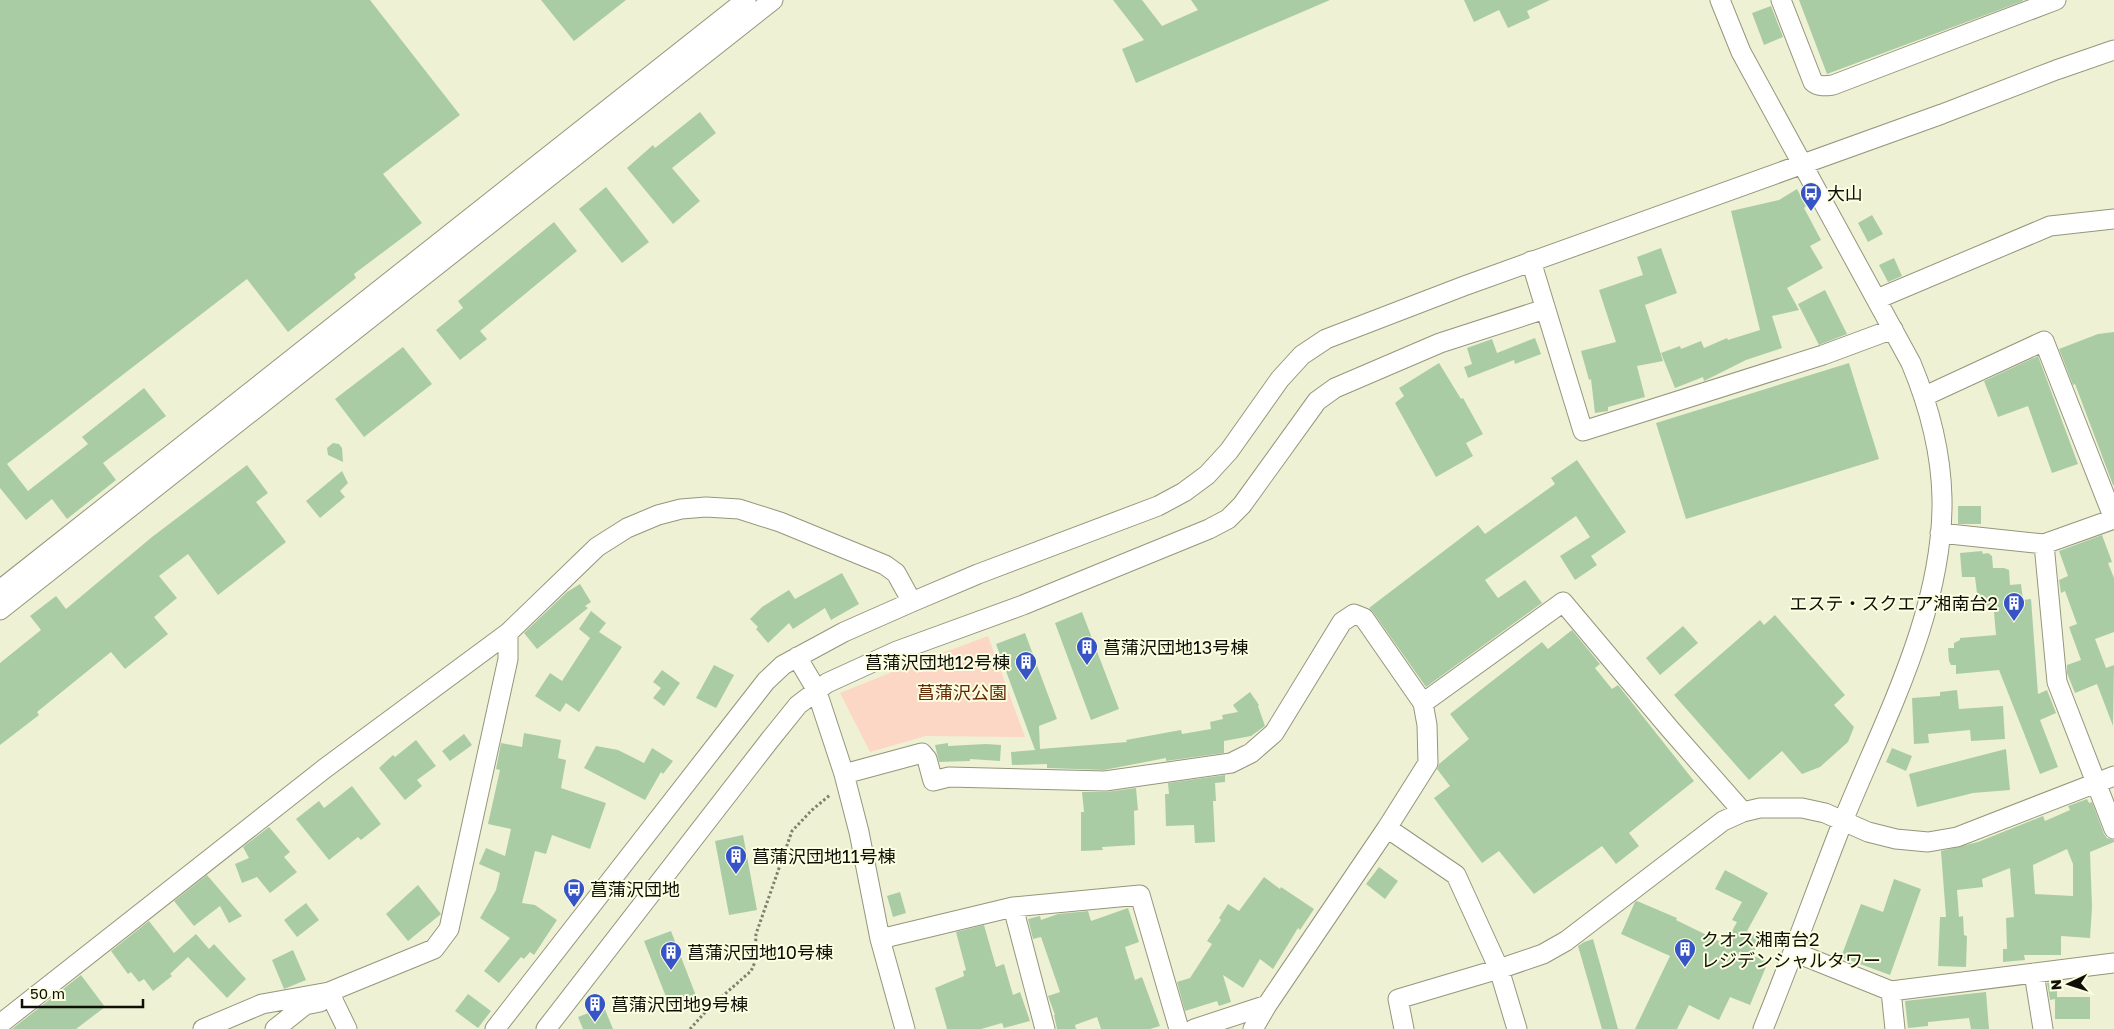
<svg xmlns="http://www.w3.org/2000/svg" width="2114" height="1029" viewBox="0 0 2114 1029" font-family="'Golos Text','Noto Sans JP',sans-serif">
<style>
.green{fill:#fcd7c6}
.building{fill:#aacca5;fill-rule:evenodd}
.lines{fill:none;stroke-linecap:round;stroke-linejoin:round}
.minor-casing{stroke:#95967b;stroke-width:21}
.path{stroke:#7e7f6c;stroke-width:3;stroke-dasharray:2.5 2.5;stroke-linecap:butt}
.minor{stroke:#fff;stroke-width:19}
.labels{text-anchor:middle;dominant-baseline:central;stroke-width:4;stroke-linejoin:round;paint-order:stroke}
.poi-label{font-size:18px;fill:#0f0f06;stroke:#fcfee1;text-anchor:start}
.park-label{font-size:18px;fill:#632905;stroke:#fcfee1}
</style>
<rect width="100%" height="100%" fill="#eff1d4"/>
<path class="green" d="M988,636L1025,737L926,736L870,752L840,693L907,666Z"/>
<path class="building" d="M0,0H370L460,115L383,174L422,223L354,274L356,278L288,332L247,279L7,464L28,491L88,444L82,437L144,388L166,416L103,463L116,480L67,519L52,499L26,520L0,488Z
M541,0H626L574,41Z
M1113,0H1142L1162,26L1198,10L1191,0H1330L1136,83L1122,49L1144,40Z
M1464,0H1550L1527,11L1530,18L1508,28L1499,10L1474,22Z
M1799,0H2023V1L1827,74Z
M1771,6L1783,37L1764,45L1752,13Z
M700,112L716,133L672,168L700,201L673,224L627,168L653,145L655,148Z
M606,187L649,242L622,263L579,209Z
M1797,189L1806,206L1804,208L1821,240L1810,246L1823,268L1787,288L1799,310L1772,316L1782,348L1746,360L1704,381L1703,377L1675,388L1661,353L1680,346L1681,349L1701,341L1704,348L1727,338L1728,340L1760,330L1731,211L1779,200Z
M1872,215L1883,234L1868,242L1858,223Z
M554,222L577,251L480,331L487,339L460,360L436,330L463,308L458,301Z
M1661,248L1677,293L1645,305L1663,361L1637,366L1645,397L1608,407V411L1595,413L1591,379L1589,380L1581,351L1616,342L1599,290L1643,275L1637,257Z
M1894,258L1902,276L1888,282L1879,265Z
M1825,290L1847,334L1819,345L1798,304Z
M2114,332V485H2113L2075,384L2073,385L2059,349L2098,334Z
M1535,338L1541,354L1515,364L1514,360L1468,378L1464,367L1472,364L1467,348L1492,339L1497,353Z
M403,347L432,384L364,437L335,399Z
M2038,356L2078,464L2052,473L2028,406L1998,417L1984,381Z
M1439,363L1461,399L1463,398L1483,434L1466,443L1473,456L1436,477L1395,403L1404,396L1399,388Z
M1849,363L1879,459L1686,519L1656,423Z
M333,443L339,444L342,448L343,462L328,455L327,448Z
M1577,460L1626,532L1591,556L1597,565L1575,580L1560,556L1590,537L1576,516L1485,580L1498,598L1525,580L1542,603L1426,687L1373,612L1369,608L1478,525L1485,534L1555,484L1551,478Z
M247,465L268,493L256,502L286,542L218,595L188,554L159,576L177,598L154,617L168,634L125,669L111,652L37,712L39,715L0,745V663L41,630L30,616L56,596L66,609L152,537Z
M342,471L348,483L340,491L345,497L320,518L306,501Z
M1958,506H1981V524H1958Z
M2102,535L2112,562L2108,563L2114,578V632L2095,639L2106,668L2114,665L2113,726L2097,684L2075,693L2067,673V665L2081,660L2069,627L2077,624L2065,591L2061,593L2059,580L2068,576L2059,551Z
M1982,551L1983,554L1988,553L1992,556L1993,568H2004L2009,570L2010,585L2021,584L2023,600L2031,599L2038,694L2047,690L2056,713L2040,720L2058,767L2040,774L1999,670L1956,674V665H1951L1949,661L1948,648H1954V643L1960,640V638L1996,635L1994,612L1987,607L1986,600L1977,593L1975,577H1962L1960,553Z
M842,573L859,604L831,620L825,608L793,629L789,623L768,643L756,629L758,627L750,619L762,607L789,590L795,599Z
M580,584L591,602L585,606L588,608L537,649L524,633L567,592Z
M591,611L606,623L599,632L622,647L579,712L566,703L560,712L535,696L550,673L562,681L590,638L579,629Z
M1082,612L1119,709L1091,720L1055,623Z
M1775,615L1845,695L1834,705L1854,727L1848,742L1820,767L1802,774L1782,751L1749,780L1674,695L1760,620L1764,625Z
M1683,626L1698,643L1660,675L1646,658Z
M1572,630L1600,664L1595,668L1612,689L1618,685L1694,781L1629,833L1639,846L1616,864L1602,846L1534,894L1499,851L1482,863L1434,798L1450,786L1437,769L1439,764L1469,739L1450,714L1542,642L1548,649Z
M1025,633L1057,719L1039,726L1040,749L1127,742L1126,740L1181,730L1182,734L1211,729L1210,722L1223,719L1222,715L1238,712L1233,705L1250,692L1259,705L1258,706L1265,726L1251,736L1224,741V753L1166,761V758L1104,770L1047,768V764L1012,765L1011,752L1035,750L996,644Z
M714,665L734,675L716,708L696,698Z
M662,670L680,683L664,706L653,698L661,688L653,682Z
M1957,690L1959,709L2003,706L2005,739L1971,741L1970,730L1928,734L1929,743L1914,744L1912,698L1940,696V692Z
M524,733L561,740L558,758L566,760L561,788L606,803L590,849L552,835L546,854L535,851L522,903L535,905L557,920L534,955L530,952L524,959L521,957L499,983L484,971L510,938L480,918L496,890L500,873L479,864L486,848L505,856L511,829L488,824L500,770L496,769L501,743L522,747Z
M464,734L472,745L450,761L442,751Z
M416,740L436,766L417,780L422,786L405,800L379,768L393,755L395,757Z
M948,743V746L986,744L1001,745L1000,761L970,759V761L939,762L935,745Z
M596,746L618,750L644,763L652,748L673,761L663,774L661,772L645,800L584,768Z
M1892,748L1912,756L1906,771L1886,762Z
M2006,749L2010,790L1973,793L1917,807L1909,774Z
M1225,775V782L1215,783L1216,801H1213L1215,842L1195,843L1194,825L1166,826L1165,794H1169L1168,783Z
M352,786L381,824L361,840L358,837L329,860L296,819L319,801L324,808Z
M1136,788L1138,810L1134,811L1135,845L1102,847L1103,850L1081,851V812H1084L1082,792H1106Z
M2087,799L2089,803L2092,802L2104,834L2107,838L2114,840V842L2090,852L2092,907L2090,938L2061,936V955H2024L2025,960L2003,962V949H2007L2006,918L2014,917L2010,868L1982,879L1983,887L1957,890L1959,917L1963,916L1964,935L1967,936L1966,967L1938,966L1940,917H1946L1941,851L1978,842L2043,816L2045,821L2070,810L2068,806ZM2067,849L2073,864V896L2035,894L2033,865Z
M269,827L290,852L284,857L297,872L270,893L257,877L242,883L235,864L249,858L243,847Z
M743,835L757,910L729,915L715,841Z
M1379,867L1398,881L1385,899L1366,884Z
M1725,870L1768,893L1747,931L1760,938L1752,955L1768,962L1750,1005L1730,997L1719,1020L1689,1005L1677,1029H1635L1670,956L1621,934L1635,902L1637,901L1677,918L1676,920L1725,944L1737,922L1732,920L1742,902L1715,889Z
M207,875L213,882L242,916L229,923L220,906L194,926L174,901Z
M1264,877L1280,889L1281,887L1314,909L1300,930L1298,928L1273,969L1260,959L1243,988L1223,975L1231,1002L1219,1006L1217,1001L1185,1011L1177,982L1190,978L1212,944L1207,941L1221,920L1219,918L1228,904L1239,911Z
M1894,879L1921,889L1890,975L1841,957L1861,904L1883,912Z
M418,885L441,914L408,941L386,914Z
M900,892L906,913L893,917L887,896Z
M306,903L319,920L297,937L284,920Z
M1128,908L1139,942L1125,947L1135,980L1142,977L1160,1026L1150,1029H1101L1097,1017L1075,1025L1076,1029H1057L1054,1015H1055L1048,996L1060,992L1041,937L1033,939L1028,919L1040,916L1041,920L1058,914L1088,911L1091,921Z
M149,921L174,953L196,934L209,949L214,944L246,979L227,998L188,957L170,974L172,976L153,991L144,979L139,982L131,972L128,974L111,951Z
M984,925L996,967L1004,964L1013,995L1020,992L1030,1021L1004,1028L1002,1023L981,1029H947L935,988L964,976L963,971L966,970L956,932Z
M671,931L698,1001L672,1012L644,941Z
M1593,939L1602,971L1618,1029H1602L1578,946L1584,942Z
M293,950L306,980L284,989L272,960Z
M81,975L105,1007L76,1029H12Z
M2057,982V997H2090V1019H2055V999L2050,1000L2047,983Z
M1986,992L1989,1029H1971L1969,1018L1928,1022V1026L1908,1028L1905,1001Z
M468,994L491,1011L478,1028L455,1011Z
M604,1007L613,1029H583L578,1017Z"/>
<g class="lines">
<g class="minor-casing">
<path id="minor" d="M1720,0L1741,52L1911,363C1929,406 1941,451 1942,498C1944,610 1884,720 1843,821C1816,890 1791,960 1763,1029
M1781,0L1813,82C1818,87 1826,86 1833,85L2056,0
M1531,261L1583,431L1823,355L1893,329
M1877,299L2050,226L2114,219
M1925,396L2044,341L2114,519
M1940,533L2044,544L2114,519
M2044,544L2057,682L2114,829
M0,590L746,0
M0,610L773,0
M797,657L816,689L844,774L859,832L880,939L905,1029
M844,774L922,753L927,759L933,781L949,777L1105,781L1231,763L1251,753L1274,733L1342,622L1354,614L1364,618L1423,703L1563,602L1670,729L1743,812
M1387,828L1428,763L1427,725L1423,703
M1013,907L1045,1029
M880,939L1013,907L1140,895L1179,1029
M1794,952L1891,991L2114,963
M2034,973L2043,1029
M1891,991L1895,1029
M329,992L347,1029
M0,1024L324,769L508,633L597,547L627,528L658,515L681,509L706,507L739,509L780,522L885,565L896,573L912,602
M203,1029L262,1004L329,992L434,949L449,929L508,659V633
M275,1029L305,1005L320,1002
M495,1029L720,740L766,681L783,665L844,632L912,602L978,574L1158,506L1184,492L1207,475L1229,451L1280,379L1302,355L1326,339L1464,286L1942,114L2056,70L2114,50
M546,1029L769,741L798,705L827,683L897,651L1023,605L1209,529L1228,519L1242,505L1317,401L1335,388L1440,343L1545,309
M1194,1029L1267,1005
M1253,1029L1267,1005L1387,828L1456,875L1499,969L1543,954L1566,941L1723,821L1743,812L1760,808H1802L1825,813L1868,832L1896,839L1928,842L1957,837L2114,776
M1404,1029L1398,999L1499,969L1517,1029"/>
</g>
<path class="path" d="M690,1029L709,1008L751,971L755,962L756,934L792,831L812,810L830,795"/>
<use href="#minor" class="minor"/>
</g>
<defs>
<g id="bus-pin" transform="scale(1.125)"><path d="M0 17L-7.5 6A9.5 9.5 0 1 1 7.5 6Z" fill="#3754c6" stroke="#fcfee1"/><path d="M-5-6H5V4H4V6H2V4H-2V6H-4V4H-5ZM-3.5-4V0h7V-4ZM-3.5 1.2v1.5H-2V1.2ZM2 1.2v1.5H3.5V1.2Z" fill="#fff"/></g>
<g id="building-pin" transform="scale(1.125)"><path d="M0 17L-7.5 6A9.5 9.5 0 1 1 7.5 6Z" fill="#3754c6" stroke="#fcfee1"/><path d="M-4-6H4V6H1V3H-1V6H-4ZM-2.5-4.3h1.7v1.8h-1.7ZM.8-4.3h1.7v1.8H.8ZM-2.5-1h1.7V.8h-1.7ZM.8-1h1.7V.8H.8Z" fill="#fff"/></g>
</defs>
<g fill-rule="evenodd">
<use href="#bus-pin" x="1811" y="193"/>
<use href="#building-pin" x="2014" y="603"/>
<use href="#building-pin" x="1087" y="647"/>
<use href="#building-pin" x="1026" y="662"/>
<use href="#building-pin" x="736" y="856"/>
<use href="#bus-pin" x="574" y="889"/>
<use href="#building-pin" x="1685" y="949"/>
<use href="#building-pin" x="671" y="952"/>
<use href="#building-pin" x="595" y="1004"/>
</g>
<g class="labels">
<g class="poi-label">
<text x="1827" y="193">大山</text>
<text x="1998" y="603" text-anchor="end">エステ・スクエア湘南台2</text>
<text x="1103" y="647">菖蒲沢団地13号棟</text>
<text x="1010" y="662" text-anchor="end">菖蒲沢団地12号棟</text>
<text x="752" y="856">菖蒲沢団地11号棟</text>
<text x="590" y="889">菖蒲沢団地</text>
<text x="1701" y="939">クオス湘南台2<tspan x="1701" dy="21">レジデンシャルタワー</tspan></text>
<text x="687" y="952">菖蒲沢団地10号棟</text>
<text x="611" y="1004">菖蒲沢団地9号棟</text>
</g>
<g class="park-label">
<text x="962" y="692">菖蒲沢公園</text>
</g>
</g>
<g transform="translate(2069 984) rotate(266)" stroke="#fcfee1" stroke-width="4" paint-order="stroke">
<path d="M0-4L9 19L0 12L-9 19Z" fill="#0f0f06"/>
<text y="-8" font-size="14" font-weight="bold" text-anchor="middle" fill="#0f0f06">N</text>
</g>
<path d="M22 999v8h121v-8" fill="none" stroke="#0f0f06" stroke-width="2.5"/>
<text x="30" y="999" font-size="15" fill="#0f0f06" stroke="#fcfee1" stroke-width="4" paint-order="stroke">50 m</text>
</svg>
